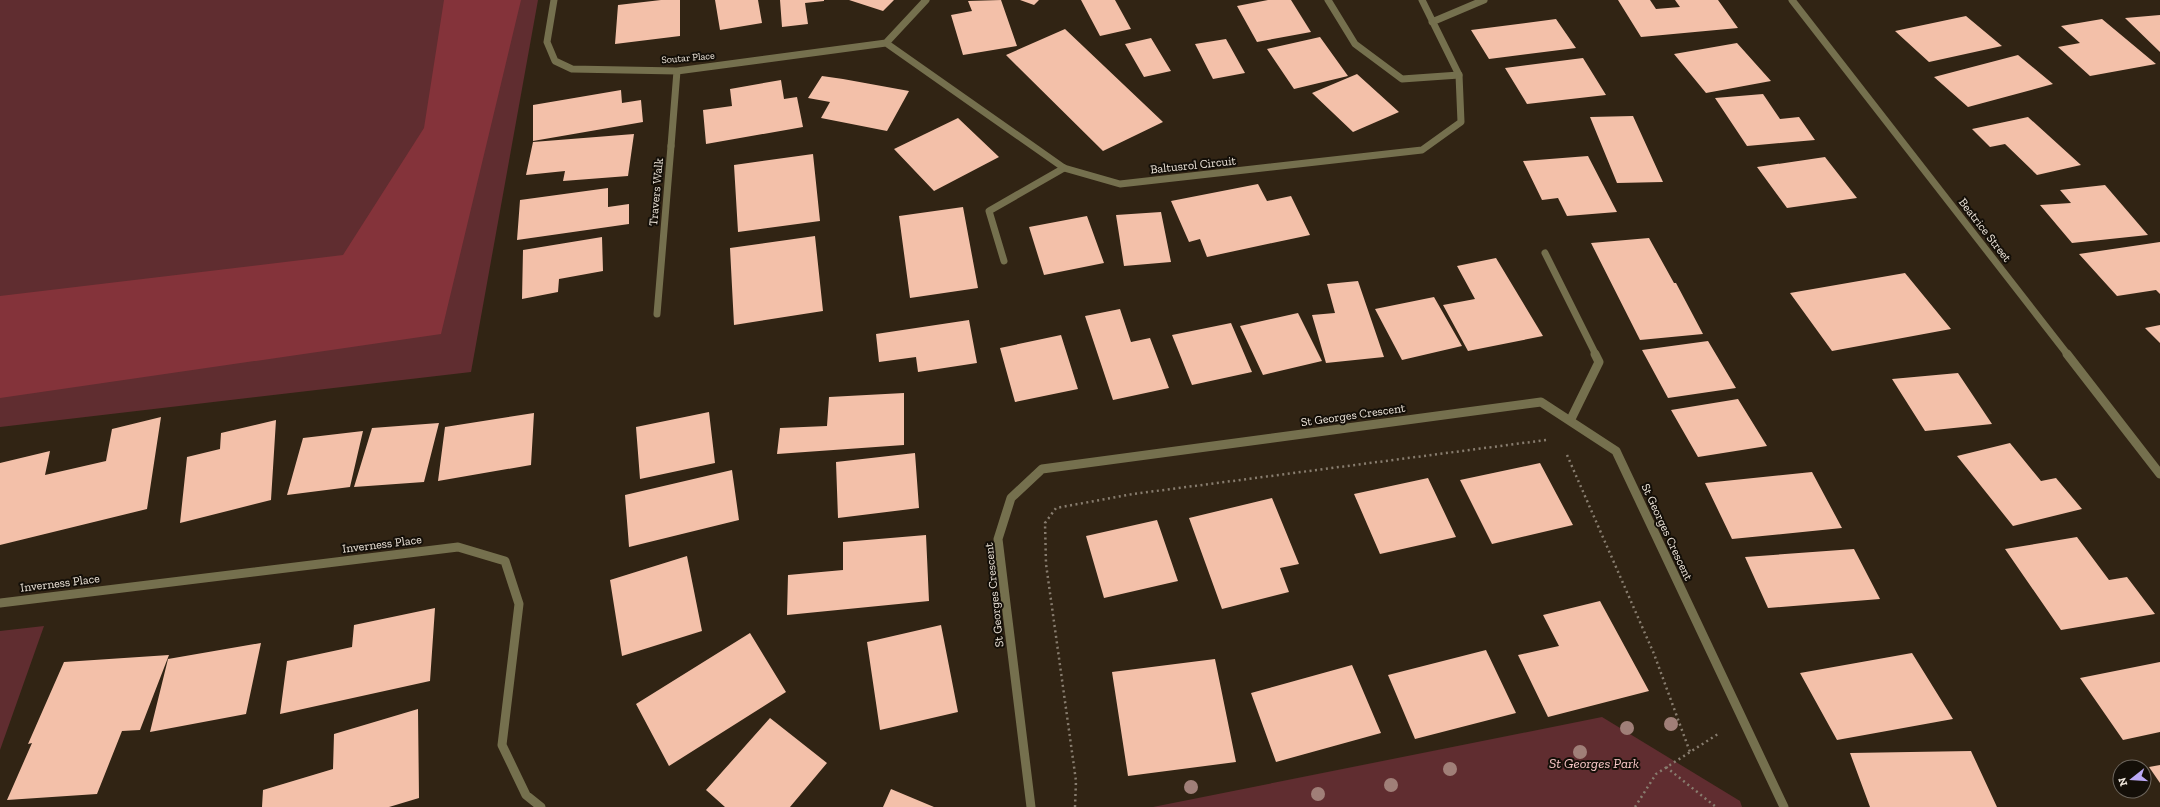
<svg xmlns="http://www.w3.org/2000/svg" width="2160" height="807" viewBox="0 0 2160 807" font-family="'Zilla Slab',serif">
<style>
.green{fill:#602d30}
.forest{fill:#84333a}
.building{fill:#f3c0a9}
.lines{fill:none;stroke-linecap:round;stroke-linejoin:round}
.path{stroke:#887d6f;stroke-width:2.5;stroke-dasharray:2 3.5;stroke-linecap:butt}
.service{stroke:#75704e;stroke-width:7}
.minor-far1{stroke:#75704e;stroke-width:7}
.minor{stroke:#75704e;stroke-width:9}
.tree{fill:#a07f78}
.labels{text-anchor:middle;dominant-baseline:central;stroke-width:4;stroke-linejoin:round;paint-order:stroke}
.far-street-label{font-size:10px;fill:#efe6db;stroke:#140f08}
.street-label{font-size:12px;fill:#efe6db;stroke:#140f08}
.near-park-label{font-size:14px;font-style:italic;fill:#fbc9c9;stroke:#140f08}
</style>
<rect width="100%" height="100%" fill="#312414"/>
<path class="green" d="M0,0H538L471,372L0,427Z
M44,626L0,750V631Z
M1602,717L1740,801L1742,807H1153Z"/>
<path class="forest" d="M444,0H521L441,334L0,398V296L343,255L424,128Z"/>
<path class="building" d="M661,0H680V36L615,44L618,5Z
M715,0H758L762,23L720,30Z
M780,0H824V1L805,3L808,24L782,27Z
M849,0H894L883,11Z
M1001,0L1017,46L963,55L951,15L972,11L968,1Z
M1020,0H1039L1034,5Z
M1081,0H1115L1131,29L1100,36Z
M1268,0H1291L1311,32L1257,42L1237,6Z
M1618,0H1650L1656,9L1680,7L1675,0H1718L1738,28L1641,37Z
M2160,15V52L2125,18Z
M1966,16L2002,46L1929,62L1895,31Z
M1556,19L1576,48L1489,59L1471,30Z
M2102,19L2156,64L2090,76L2058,47L2080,43L2061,26Z
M1065,29L1163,122L1103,151L1006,55Z
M1320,37L1348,76L1294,89L1267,49Z
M1151,38L1171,71L1144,77L1125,44Z
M1226,39L1245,73L1213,79L1195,44Z
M1737,43L1771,81L1706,93L1674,54Z
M2018,55L2053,84L1968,107L1934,77Z
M1583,58L1606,95L1527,104L1505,68Z
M1357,74L1399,112L1353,132L1312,93Z
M822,76L843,79L909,91L887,131L821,118L830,102L808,98Z
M781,80L784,99L797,97L803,127L706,144L703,110L732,106L730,89Z
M621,90L622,103L641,100L643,122L533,141V105Z
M1763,94L1780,119L1799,117L1815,140L1747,146L1715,98Z
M1633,116L1663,182L1617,183L1590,117Z
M2028,117L2081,165L2037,175L2005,144L1990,147L1972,129Z
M958,118L999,157L934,191L894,149Z
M634,134L628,176L563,181L565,171L526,175L533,142Z
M813,154L820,221L738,232L734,165Z
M1588,156L1617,212L1567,216L1558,198L1542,200L1523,161Z
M1825,157L1857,198L1787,208L1757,167Z
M1258,184L1267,201L1291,196L1310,235L1207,257L1200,239L1189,242L1171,201Z
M2105,185L2148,235L2072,243L2040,205L2071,203L2060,190Z
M608,188V207L629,204V224L517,240L520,200Z
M963,207L978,288L910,298L899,216Z
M1161,212L1171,262L1124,266L1116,215Z
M1087,216L1104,263L1044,275L1029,227Z
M815,236L823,311L734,325L730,248Z
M602,237L603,271L559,279L558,292L522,299L523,250Z
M1649,238L1674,283H1676L1703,334L1640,340L1591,243Z
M2160,242V294L2156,290L2117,296L2079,254Z
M1496,258L1543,336L1468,351L1443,305L1475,299L1457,266Z
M1905,273L1951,329L1832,351L1790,293Z
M1358,281L1384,357L1326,363L1312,315L1335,313L1327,284Z
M1434,297L1462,346L1402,360L1375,309Z
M1120,309L1131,342L1150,338L1169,388L1113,400L1085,316Z
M1298,313L1322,361L1263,375L1240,326Z
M969,320L977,363L918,372L916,357L879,362L876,334Z
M1231,323L1252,372L1192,385L1172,335Z
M2160,325V343L2145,328Z
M1061,335L1078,389L1015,402L1000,348Z
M1708,341L1736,388L1668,398L1642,350Z
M1958,373L1992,424L1925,431L1892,379Z
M904,393V445L777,454L780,428L827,426L829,397Z
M1738,399L1767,446L1698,457L1671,410Z
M709,412L715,463L640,479L636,427Z
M534,413L531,465L438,481L445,427Z
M161,417L147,509L0,545V463L50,451L45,475L106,461L112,429Z
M276,420L271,500L180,523L187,457L220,449L221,433Z
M439,423L424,482L354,487L372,428Z
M363,431L350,487L287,495L303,438Z
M2010,443L2041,481L2056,478L2082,509L2013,526L1957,456Z
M915,453L919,508L838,518L836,462Z
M1540,463L1573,525L1492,544L1460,480Z
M732,470L739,520L629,547L625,495Z
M1812,472L1842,528L1732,539L1705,483Z
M1428,478L1456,537L1380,554L1354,494Z
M1272,498L1299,564L1280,568L1289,592L1222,609L1189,518Z
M1157,520L1178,581L1104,598L1086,536Z
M926,535L929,601L787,615L788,575L843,570V542Z
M2077,537L2109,580L2127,577L2155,614L2061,630L2005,549Z
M1854,549L1880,599L1768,608L1745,557Z
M687,556L702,631L622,656L610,580Z
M1600,601L1649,691L1548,717L1518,655L1559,646L1543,615Z
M435,608L430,681L280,714L287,661L352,647L354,625Z
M941,625L958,712L880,730L867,642Z
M750,633L786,692L669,766L636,704Z
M261,643L246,714L150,732L168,659Z
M1486,650L1516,713L1415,739L1388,675Z
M1912,653L1953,719L1837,740L1800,673Z
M169,655L140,730L122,731L97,794L7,800L32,743L28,744L64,662Z
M1215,659L1236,762L1128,776L1112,672Z
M2160,662V732L2123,740L2080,678Z
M1352,665L1381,733L1276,762L1251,693Z
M418,709L419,798L389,807H262L263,790L333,769L334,734Z
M770,718L827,763L790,807H725L706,790Z
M1971,751L1997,807H1870L1850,753Z
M2160,765V783L2149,767Z
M891,789L934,807H883Z"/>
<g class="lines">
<path class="path" d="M1567,455L1654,654L1690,752
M1666,767L1716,807
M1075,807L1076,781L1046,564L1045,523L1056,508L1133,494L1546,440
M1635,807L1656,774L1718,734"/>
<path class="service" d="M1328,0L1355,44L1402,79L1459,75
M1004,261L989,211L1064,168
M657,314L671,146"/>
<path class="minor-far1" d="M554,0L547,42L555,61L572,69L677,71L886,43
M926,0L886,43L1064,168L1120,184L1422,150L1461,122L1459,75L1422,0
M1792,0L2068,355
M1432,22L1484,0
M671,146L677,71
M1545,253L1596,355"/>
<path class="minor" d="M2067,354L2160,474
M1570,421L1599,362L1595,354
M0,603L458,547L505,561L519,604L502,745L526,795L541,807
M1031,807L998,539L1011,498L1042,469L1541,402L1616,451L1784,807"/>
</g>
<g class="tree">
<circle cx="1671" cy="724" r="7"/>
<circle cx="1627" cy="728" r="7"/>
<circle cx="1580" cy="752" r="7"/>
<circle cx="1450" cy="769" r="7"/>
<circle cx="1391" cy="785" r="7"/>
<circle cx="1191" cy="787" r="7"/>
<circle cx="1318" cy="794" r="7"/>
</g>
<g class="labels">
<g class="far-street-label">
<text transform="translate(688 58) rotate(-5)">Soutar Place</text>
</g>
<g class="street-label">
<text transform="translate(1193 165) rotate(-6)">Baltusrol Circuit</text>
<text transform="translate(656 192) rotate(-85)">Travers Walk</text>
<text transform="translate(1985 230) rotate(52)">Beatrice Street</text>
<text transform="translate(1353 415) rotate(-8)">St Georges Crescent</text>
<text transform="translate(1667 532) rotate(65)">St Georges Crescent</text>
<text transform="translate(382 544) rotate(-7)">Inverness Place</text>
<text transform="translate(60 583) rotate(-7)">Inverness Place</text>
<text transform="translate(994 595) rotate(-96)">St Georges Crescent</text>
</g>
<g class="near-park-label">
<text x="1594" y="763">St Georges Park</text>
</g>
</g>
<g transform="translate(2132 779) rotate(253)"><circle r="19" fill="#140f08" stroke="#6c655c"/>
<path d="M0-3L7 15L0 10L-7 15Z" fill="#bcaaf6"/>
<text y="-6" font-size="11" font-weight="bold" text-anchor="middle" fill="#efe6db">N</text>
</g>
</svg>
